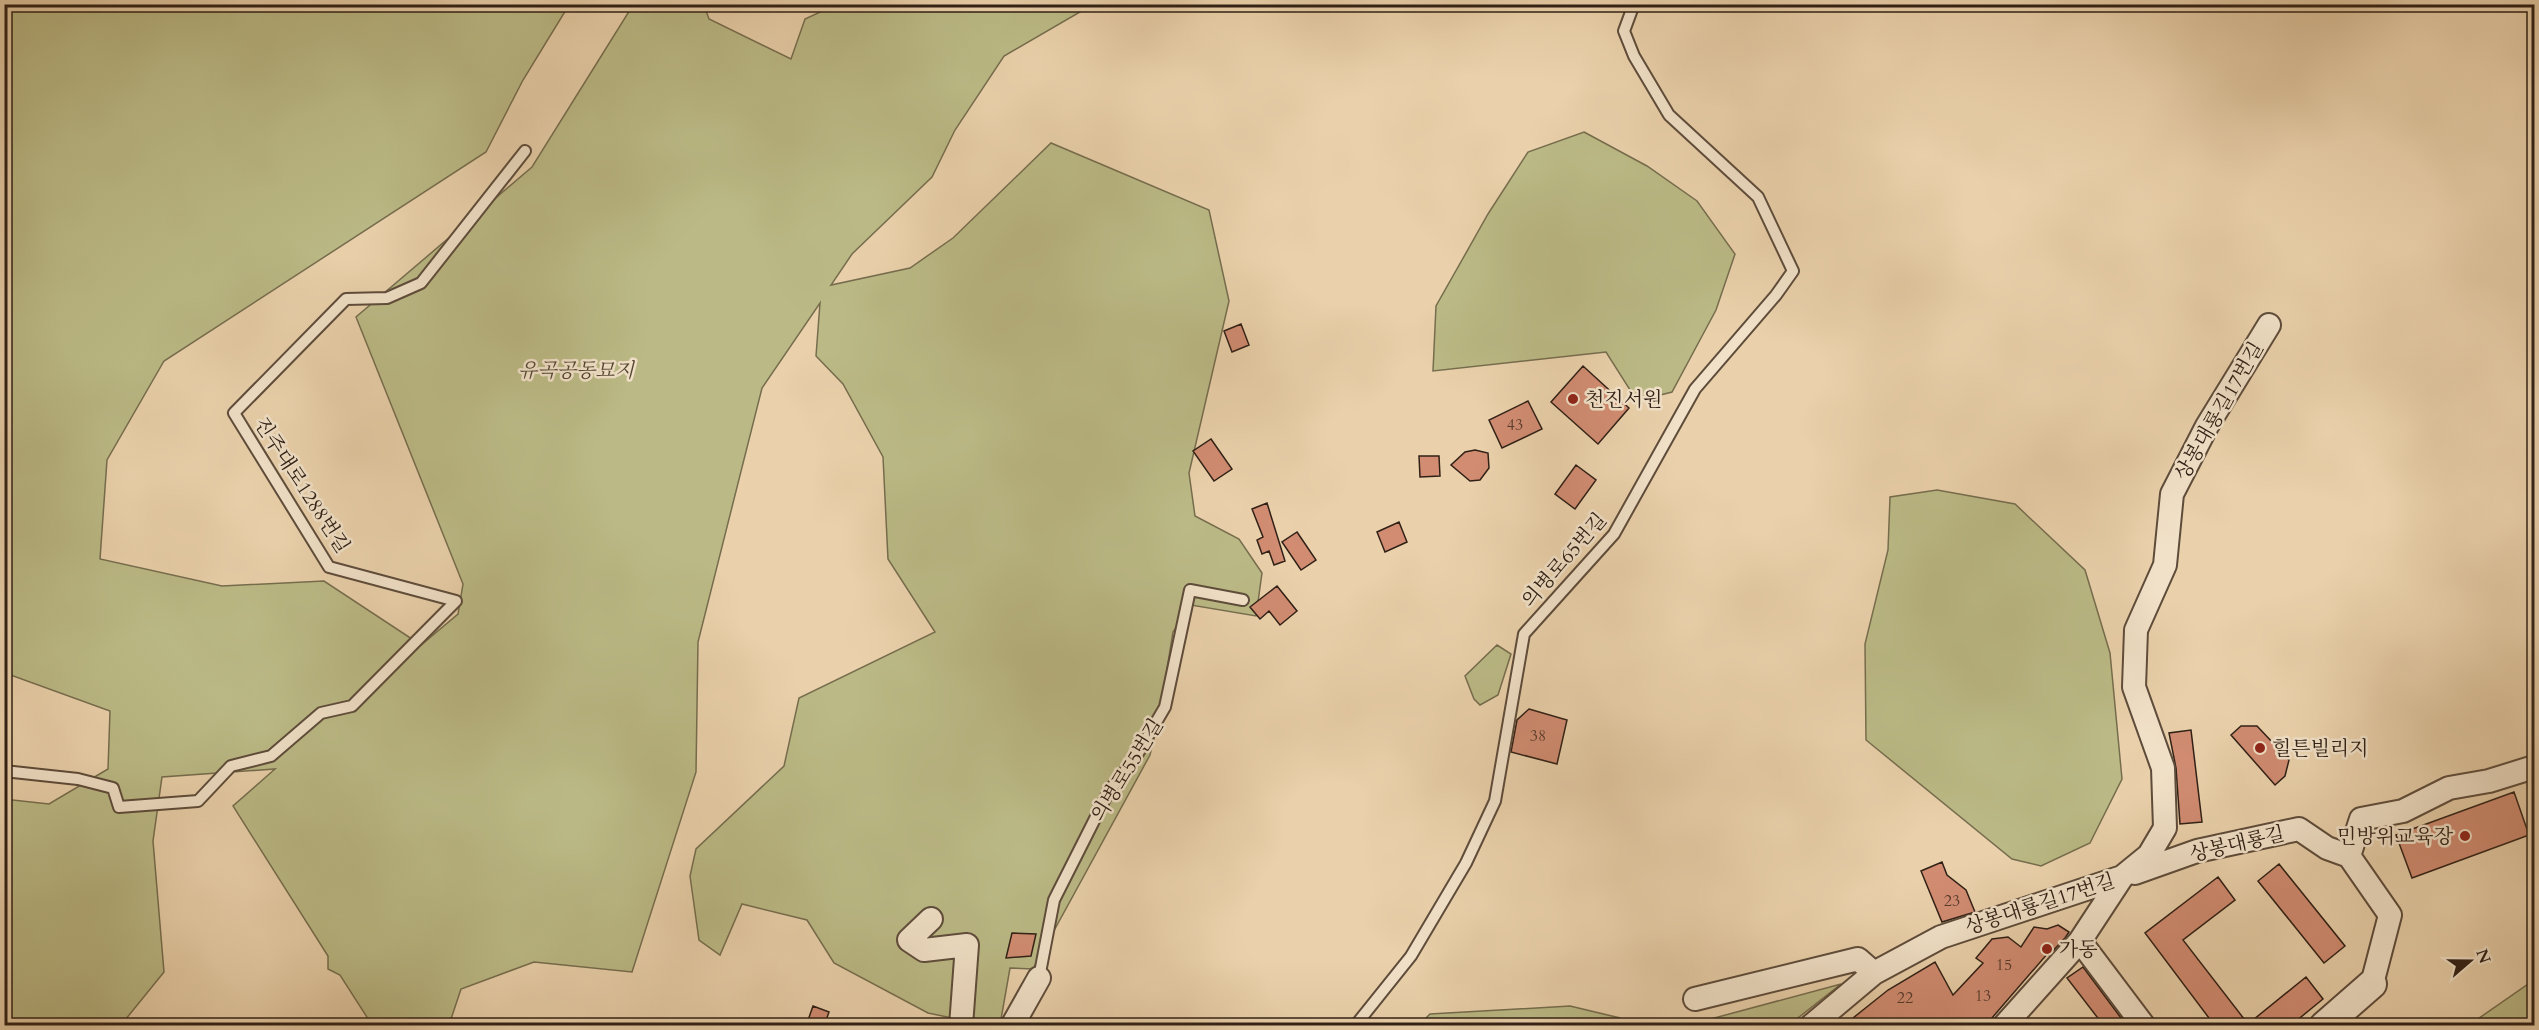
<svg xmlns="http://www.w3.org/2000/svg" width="2539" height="1030" viewBox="0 0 2539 1030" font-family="Cardo,'Noto Serif KR',serif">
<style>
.green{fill:#bbba86;stroke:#766d4e;stroke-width:1.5}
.building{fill:#d18c72;stroke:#302016;stroke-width:1.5}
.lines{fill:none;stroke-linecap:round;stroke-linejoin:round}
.service-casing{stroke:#5e4c3b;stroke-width:14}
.minor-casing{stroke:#5e4c3b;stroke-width:26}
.tertiary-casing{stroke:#5e4c3b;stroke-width:32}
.service{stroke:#f1e1c8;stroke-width:10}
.minor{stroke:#f1e1c8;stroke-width:22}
.tertiary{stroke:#f1e1c8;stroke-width:28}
.poi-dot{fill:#8f2418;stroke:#f1e1c8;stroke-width:2}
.labels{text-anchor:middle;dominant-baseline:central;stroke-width:5;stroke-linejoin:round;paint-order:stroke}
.number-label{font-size:16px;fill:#583b2d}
.park-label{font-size:20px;font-style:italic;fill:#534632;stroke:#f1e1c8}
.poi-label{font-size:20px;fill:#302016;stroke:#f1e1c8;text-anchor:start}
.street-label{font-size:20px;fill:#302016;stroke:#f1e1c8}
</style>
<rect width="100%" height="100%" fill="#ead1ab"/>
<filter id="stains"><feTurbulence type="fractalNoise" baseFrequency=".00333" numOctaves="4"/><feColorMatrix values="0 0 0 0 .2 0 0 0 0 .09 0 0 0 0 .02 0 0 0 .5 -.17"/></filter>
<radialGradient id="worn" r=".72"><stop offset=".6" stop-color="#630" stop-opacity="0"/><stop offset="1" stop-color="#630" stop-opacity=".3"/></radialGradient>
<path class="green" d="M5,5H569L523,80L486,152L164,361L107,460L100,559L222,586L324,581L421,645L458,614L463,584L356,317L532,167L633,5H704L709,19L791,59L805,19L835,5H1092L1004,56L955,130L932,177L852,254L831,285L910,268L953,238L1051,143L1209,210L1229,301L1189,473L1195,516L1239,539L1262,573L1256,616L1191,605L1173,632L1160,712L1150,755L1033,969L1010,968L1000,1025H986L928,1013L834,963L807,920L742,904L720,955L699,940L690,876L696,849L784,766L799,698L935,632L888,559L883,457L843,384L816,356L820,303L762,388L698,642L696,772L632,972L534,962L461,989L449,1025H372L340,975L328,969V956L233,806L275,769L162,777L153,841L164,972L121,1025H5L4,799L49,804L108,769L110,711L5,673Z
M1584,132L1647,166L1697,201L1735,254L1716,310L1672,392L1637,401L1606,352L1433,371L1436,306L1488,214L1528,152Z
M1937,490L2015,504L2085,570L2110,653L2122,779L2090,843L2041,866L2012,859L1866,740L1865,644L1888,550L1890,497Z
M1497,645L1511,654L1498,695L1480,705L1474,699L1465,676Z
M2534,980V1025H2467L2472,1023Z
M1841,984L1789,1025H1692V1024Z
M1570,1006L1620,1018L1623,1025H1419L1430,1014Z"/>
<path class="building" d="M1241,324L1249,345L1232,352L1224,331Z
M1583,366L1629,408L1598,444L1551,402Z
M1528,401L1542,429L1502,448L1489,420Z
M1211,439L1232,469L1214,481L1193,451Z
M1475,450L1488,453L1489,468L1480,480L1470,481L1451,465L1465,452Z
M1419,456H1439L1440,476L1420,477Z
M1576,465L1596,480L1575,509L1555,494Z
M1267,503L1285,561L1274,565L1269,551L1262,554L1257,540L1263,537L1252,509Z
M1399,522L1407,542L1385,552L1377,532Z
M1297,532L1316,560L1301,570L1282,542Z
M1277,586L1297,611L1280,625L1269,611L1260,619L1250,607Z
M1529,709L1567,720L1557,764L1511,752L1517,720Z
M2241,726H2257L2289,760L2285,776L2275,785L2231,735Z
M2191,730L2202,822L2180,824L2176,768L2169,733Z
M2514,792L2529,835L2412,878L2396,835Z
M1942,862L1947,875L1966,890L1975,912L1942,922L1921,871Z
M2279,864L2345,946L2324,963L2258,881Z
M2218,877L2235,900L2183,940L2248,1024L2306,977L2323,999L2290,1026H2215L2145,933Z
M2058,925L2069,932L2065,938L2049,955L2048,953L1985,1026H1843L1888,990L1935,962L1953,995L1983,963L1976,958L1992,939L2008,937L2021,947L2034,927L2047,929Z
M1012,933L1036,934L1031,956L1006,958Z
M2083,967L2127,1026H2104L2067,978Z
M813,1006L829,1012L824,1026H806Z"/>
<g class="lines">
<g class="service-casing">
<path id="service" d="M4,771L78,779L113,788L119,807L198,801L231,766L271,756L321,713L352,706L456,601L329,567L234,413L346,299L387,298L421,283L525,151
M1039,978L1054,900L1109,791L1134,760L1165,707L1190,590L1243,600
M1355,1026L1411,956L1466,863L1495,801L1524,634L1614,534L1695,389L1776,295L1793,271L1758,197L1669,115L1634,56L1624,31L1634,4"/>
</g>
<g class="minor-casing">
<path id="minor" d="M2135,873L2197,851L2299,829L2327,848L2349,856
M931,919L909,940L924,950L967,945L961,1026
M2080,941L2144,1026
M2372,984L2390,915L2349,856L2361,819L2403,811L2449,788L2489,781L2534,767
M1695,999L1858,959L1874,973
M1012,1026L1039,978
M1811,1026L1874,973L1941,937L2122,877L2149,855L2165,828L2163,768L2134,687L2136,630L2165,565L2172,494L2207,426L2269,325
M2004,1026L2080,941L2122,877"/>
</g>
<g class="tertiary-casing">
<path id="tertiary" d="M2324,1026L2372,984"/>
</g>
<use href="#service" class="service"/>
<use href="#minor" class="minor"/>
<use href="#tertiary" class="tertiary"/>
</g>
<g class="poi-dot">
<circle cx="1573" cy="399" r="6"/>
<circle cx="2260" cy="748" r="6"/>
<circle cx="2465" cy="836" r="6"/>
<circle cx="2047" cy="949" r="6"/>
</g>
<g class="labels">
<g class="number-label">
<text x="1515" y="425">43</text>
<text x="1538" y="736">38</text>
<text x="1952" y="901">23</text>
<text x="2004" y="965">15</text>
<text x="1983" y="996">13</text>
<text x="1905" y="998">22</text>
</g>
<g class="park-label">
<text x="576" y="370">유곡공동묘지</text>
</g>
<g class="poi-label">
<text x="1585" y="399">천진서원</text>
<text x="2272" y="748">힐튼빌리지</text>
<text x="2453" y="836" text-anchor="end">민방위교육장</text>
<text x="2059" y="949">가동</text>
</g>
<g class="street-label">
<text transform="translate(2219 411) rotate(-60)">상봉대룡길17번길</text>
<text transform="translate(302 485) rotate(57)">진주대로1288번길</text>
<text transform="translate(1564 560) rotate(-49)">의병로65번길</text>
<text transform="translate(1127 770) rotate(-58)">의병로55번길</text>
<text transform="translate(2237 844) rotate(-13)">상봉대룡길</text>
<text transform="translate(2040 904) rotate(-18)">상봉대룡길17번길</text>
</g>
</g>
<rect width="2539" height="1030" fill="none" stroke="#ead1ab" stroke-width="24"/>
<rect x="6" y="6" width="2527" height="1018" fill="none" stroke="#302016" stroke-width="3"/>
<rect x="12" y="12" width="2515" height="1006" fill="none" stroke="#302016" stroke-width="1.5"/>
<g transform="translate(2470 961) rotate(70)" stroke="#f1e1c8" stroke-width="4.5" paint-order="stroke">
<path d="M0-4.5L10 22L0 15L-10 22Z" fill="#302016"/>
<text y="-9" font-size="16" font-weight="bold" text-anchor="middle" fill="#302016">N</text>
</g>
<rect width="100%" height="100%" filter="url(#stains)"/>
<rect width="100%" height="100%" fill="url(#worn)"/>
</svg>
